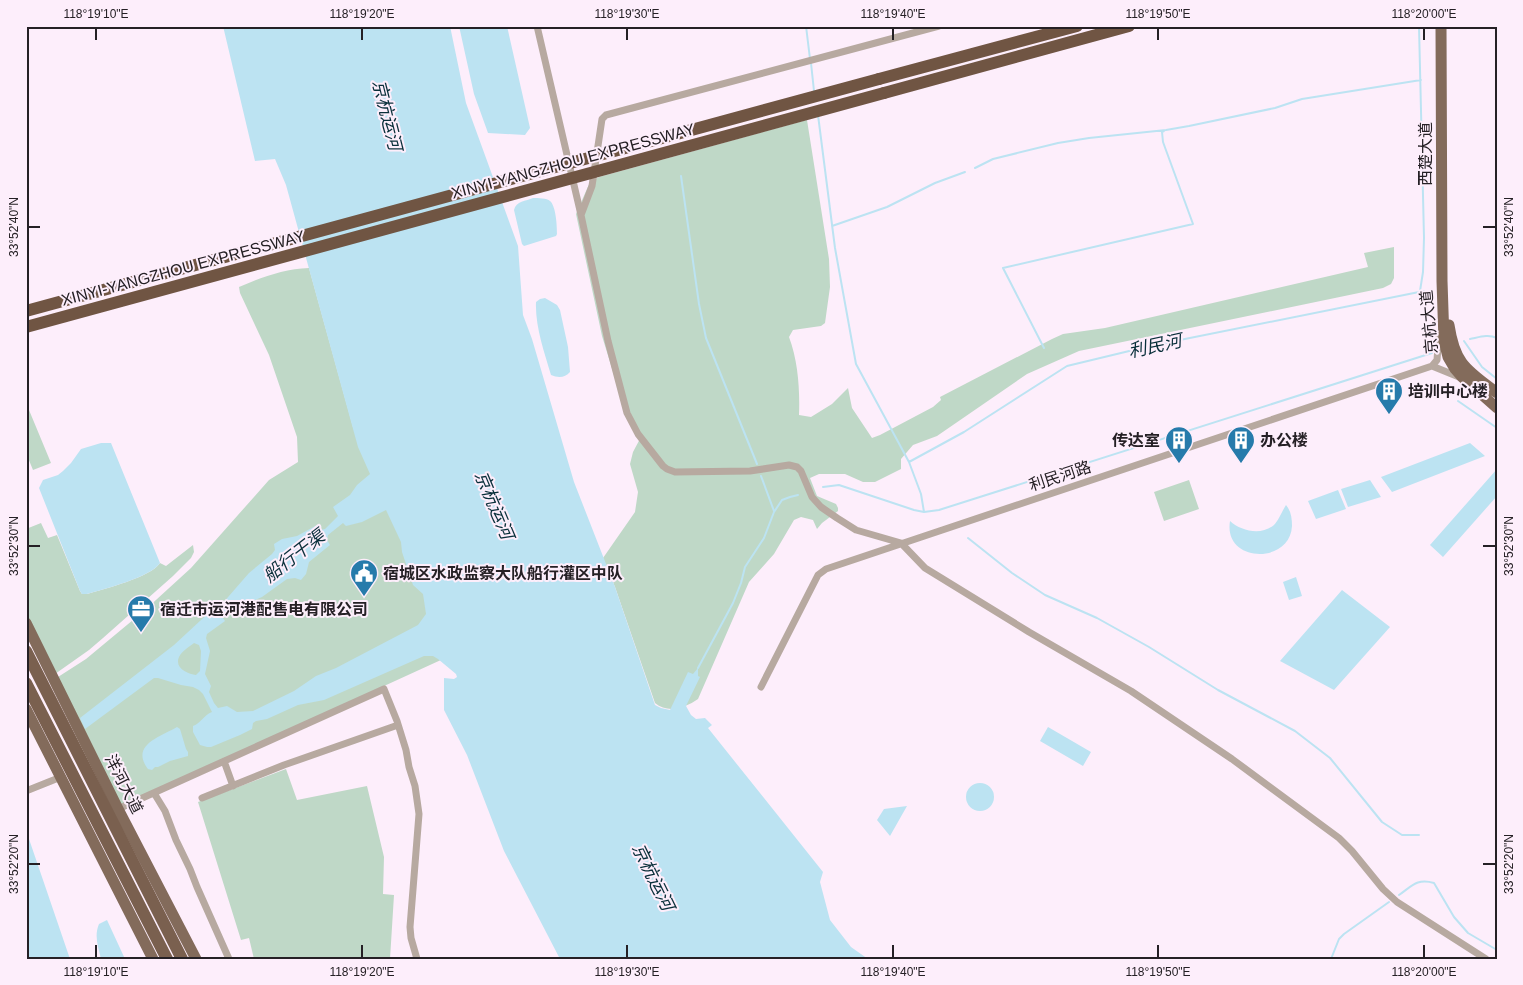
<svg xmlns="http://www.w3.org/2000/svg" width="1523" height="985" viewBox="0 0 1523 985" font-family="Arial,'Noto Sans SC',sans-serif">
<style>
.green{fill:#bfd8c7}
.water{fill:#bce3f2;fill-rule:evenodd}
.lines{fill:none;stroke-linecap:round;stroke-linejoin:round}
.stream{stroke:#bce3f2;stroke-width:2}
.minor{stroke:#b7a9a0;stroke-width:7}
.primary{stroke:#836b5b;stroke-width:11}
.trunk{stroke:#7a604f;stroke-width:12}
.motorway{stroke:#705543;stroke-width:12}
.motorway-bridge{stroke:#705543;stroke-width:12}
.ticks{fill:none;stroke:#252025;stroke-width:2}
.labels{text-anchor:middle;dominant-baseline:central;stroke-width:4;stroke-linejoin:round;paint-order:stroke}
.street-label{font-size:16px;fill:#252025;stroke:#fdeefb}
.poi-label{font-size:16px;font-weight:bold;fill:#252025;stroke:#fdeefb;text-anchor:start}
.water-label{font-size:18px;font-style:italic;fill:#092f3a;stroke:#fdeefb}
.neatline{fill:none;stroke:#252025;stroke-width:2}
.ticks-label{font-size:12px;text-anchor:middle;fill:#252025}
</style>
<rect width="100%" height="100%" fill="#fdeefb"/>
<path class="green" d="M807,120L829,259L830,287L825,323L821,326L793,330L789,337C798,361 800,389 799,415L811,417L832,404L848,388L852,408L872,438L880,435L933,407L941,400L940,397L1052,339L1063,334L1105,328L1368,267L1364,253L1394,247V278L1391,284L1383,288L1079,351L1027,374L937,436L913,445L901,459V469L875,482H863L845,474H819L810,478L817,496L836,504L838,508V511L822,523L817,529L813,520L801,517L794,520L774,554L749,582L698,699C685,708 668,714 655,703L615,587L603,558L635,512L638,492L630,464L633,452L641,437L618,388L602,336L576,214L590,182L599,177Z
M309,268L353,427L454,654L122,806L58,677L86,659L145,610L191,568L269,480L298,462L297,437L269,355L240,293L239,287C262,277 284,269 309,268Z
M26,401L29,410L51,463L33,470L26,453Z
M1189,480L1199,509L1164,521L1154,492Z
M41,523L48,538L57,535L80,591L82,594H87C104,589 151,577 160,563L166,566L193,545L194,552L191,558L173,576L103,638L89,650L55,674L26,614V529Z
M286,769L297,800L367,786L384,857L383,894L394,895L390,959H254L249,938L241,940L198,802Z"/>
<path class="water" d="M223,26H450L466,103L518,246L523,315L532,339L574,482L615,587L655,705L661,708L670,710L688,672L693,674L698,668V676L700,677L686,706L691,715L696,719L705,718L712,725L708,728L823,872L820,882L830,920L851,947L868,959H560L504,851L467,755L444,710V678L454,679L457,677L456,674L438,659L433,656H424L324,700L298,705L267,719L256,721L253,723L252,729L240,735L211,747H207L200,745L193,732V726C201,723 204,715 212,712L203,694L199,690L193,687L181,685L158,678H154L85,729L80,718L174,645L214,608L222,604L249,573L272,554L275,550L274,544L282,539L297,536L317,525L320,530L325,529L338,516L333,507L350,495L357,485L370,474L358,447L286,185L275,159L255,161ZM386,510L401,542L402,552L413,585L423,594L426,614L418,625L336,668L316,676L294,691L253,711L237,712L227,706L218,708L214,703L209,692L211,686L205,674L210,651L206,638L207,634L225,621L222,617L224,614L262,597L287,579L295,578L301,580L306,574L309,562L330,545L327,540L328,535L343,523L346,526L362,522ZM194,643L199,645L201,651L200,671L196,675C188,674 174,668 179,657C182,651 189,647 194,643Z
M459,26H507L530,128L525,135L488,133L474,94Z
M533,198C538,198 547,198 550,201C556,206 557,226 557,234L556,236L524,246L522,244L514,210C516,201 526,201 533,198Z
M545,298L557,305L560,310L568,347L570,372C565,378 558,378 551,375C544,351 535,326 536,302L540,299Z
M101,443H111L160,563C151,577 104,589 87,594H82L80,591L39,488L43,480L58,475L63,471L71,463L81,449Z
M1470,443L1485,456L1392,492L1381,477Z
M1497,469V496L1443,557L1430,545Z
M1370,480L1381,497L1348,507L1341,489Z
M1338,490L1346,509L1316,519L1308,501Z
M1286,505C1291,511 1292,518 1292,526C1290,565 1223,563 1230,521C1241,531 1261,536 1274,525C1279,520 1282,511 1286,505Z
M1296,577L1302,596L1289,600L1283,582Z
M1342,590L1390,627L1334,690L1280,661Z
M177,727L180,729L186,749L188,752V756L170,761L158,767H155L152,770L148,769C130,745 160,737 177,727Z
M1048,727L1091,752L1083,766L1040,741Z
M966 797a14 14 0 1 1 28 0a14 14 0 1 1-28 0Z
M907,806L890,836L877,820L884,809Z
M26,821L28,823L29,839L70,959H26Z
M107,920L125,959H101C98,946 94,936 99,924Z"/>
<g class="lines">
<path class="stream" d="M806,26L810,59
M1419,26L1424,238L1423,272L1420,291
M811,63L814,91
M818,115L835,248L856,364L909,462L921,494L924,512
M975,168L993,159L1058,143L1089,138L1166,130L1189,126L1275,108L1302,99L1421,80
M681,176L699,304L706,338L757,464
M832,226L887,207L935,183L965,172
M1470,339C1480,337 1488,334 1497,338
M1464,341L1482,367L1497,379
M1044,348L1003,268L1193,224L1163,142L1162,132L1164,131
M1458,401L1497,428
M909,462L964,432L1067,366L1150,346L1424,291
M761,476L774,511
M823,487L839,485L914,510L924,512L939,510L1432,353
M968,538L1012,573L1045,595L1097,618L1149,647L1218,690L1295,731L1330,758L1382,822L1402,835H1419
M698,668L733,603L741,583L745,567L764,538L774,512L782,500L790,497L798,495
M1399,895C1412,886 1417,878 1434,883L1454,917L1468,933L1497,950
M1331,959L1339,939L1344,934L1389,902"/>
<path class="minor" d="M537,26L581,215L608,341L627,413L638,434L663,466L667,469L675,472L750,471L789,465L797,467L801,471L812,497L821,507L837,518L856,530L901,543L925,568L1029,632L1131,691L1232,759L1339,838L1352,851L1383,889L1397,902L1486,959
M581,215L592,186L602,119L606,115L939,26
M1432,366L1459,377
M761,687L818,575L826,569L1432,366L1437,360L1439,334
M224,761L233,786
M26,791L61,777
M154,793L165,811L176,840L190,869L197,887L229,959
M202,798L284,765L398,725
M118,809L384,689L397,721L406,750L409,767L415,786L419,814L410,927L411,938L417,959"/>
<path class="primary" d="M1441,26L1442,281L1444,341L1448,357L1455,369L1462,377L1497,408
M1449,325C1455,365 1467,370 1497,393
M26,623L118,809L196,959
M26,709L153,959"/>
<path class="trunk" d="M26,651L182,959
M26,683L167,959"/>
<path class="motorway" d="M879,79L1077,26
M884,93L1129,26"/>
<path class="motorway-bridge" d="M26,311L879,79
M26,327L884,93"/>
</g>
<path class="ticks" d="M96,28V40M362,28V40M627,28V40M893,28V40M1158,28V40M1424,28V40M28,227H40M1483,227H1496M28,546H40M1483,546H1496M28,864H40M1483,864H1496M96,945V958M362,945V958M627,945V958M893,945V958M1158,945V958M1424,945V958"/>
<defs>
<g id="building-pin" transform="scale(1.4375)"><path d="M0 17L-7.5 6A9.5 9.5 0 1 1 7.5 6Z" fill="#267bab" stroke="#fdeefb"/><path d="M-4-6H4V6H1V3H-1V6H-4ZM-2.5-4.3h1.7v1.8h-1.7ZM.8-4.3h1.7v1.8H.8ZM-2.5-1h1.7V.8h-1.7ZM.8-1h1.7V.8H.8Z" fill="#fff"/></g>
<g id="civic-pin" transform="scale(1.4375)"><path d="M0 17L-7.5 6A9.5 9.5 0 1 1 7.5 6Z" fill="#267bab" stroke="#fdeefb"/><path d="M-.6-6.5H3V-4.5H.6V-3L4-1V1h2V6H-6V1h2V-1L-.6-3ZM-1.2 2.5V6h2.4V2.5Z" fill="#fff"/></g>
<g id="office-pin" transform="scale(1.4375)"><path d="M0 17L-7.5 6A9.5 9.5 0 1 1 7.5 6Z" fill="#267bab" stroke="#fdeefb"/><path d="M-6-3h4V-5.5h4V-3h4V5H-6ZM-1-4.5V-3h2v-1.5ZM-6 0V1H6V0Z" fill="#fff"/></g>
</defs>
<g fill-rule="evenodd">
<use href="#building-pin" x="1389" y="391"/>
<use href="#building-pin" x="1179" y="440"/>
<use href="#building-pin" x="1241" y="440"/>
<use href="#civic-pin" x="364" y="573"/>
<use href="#office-pin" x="141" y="609"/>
</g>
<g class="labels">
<g class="street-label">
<text transform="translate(1425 154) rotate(-90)">西楚大道</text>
<text transform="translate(573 161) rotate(-15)">XINYI-YANGZHOU EXPRESSWAY</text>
<text transform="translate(183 268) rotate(-15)">XINYI-YANGZHOU EXPRESSWAY</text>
<text transform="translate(1429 322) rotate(-95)">京杭大道</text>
<text transform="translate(1060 476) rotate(-18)">利民河路</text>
<text transform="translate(124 784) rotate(63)">洋河大道</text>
</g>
<g class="poi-label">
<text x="1408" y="391">培训中心楼</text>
<text x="1160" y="440" text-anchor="end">传达室</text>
<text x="1260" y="440">办公楼</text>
<text x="383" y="573">宿城区水政监察大队船行灌区中队</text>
<text x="160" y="609">宿迁市运河港配售电有限公司</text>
</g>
<g class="water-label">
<text transform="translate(387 115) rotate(76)">京杭运河</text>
<text transform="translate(1155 346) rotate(-12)">利民河</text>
<text transform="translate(494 505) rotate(67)">京杭运河</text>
<text transform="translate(294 556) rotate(-38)">船行干渠</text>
<text transform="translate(653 877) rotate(64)">京杭运河</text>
</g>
</g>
<rect width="1523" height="985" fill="none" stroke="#fdeefb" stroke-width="55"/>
<rect x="28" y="28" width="1468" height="930" class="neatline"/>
<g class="ticks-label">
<text x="96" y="18">118°19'10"E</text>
<text x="362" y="18">118°19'20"E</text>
<text x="627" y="18">118°19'30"E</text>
<text x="893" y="18">118°19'40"E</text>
<text x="1158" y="18">118°19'50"E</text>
<text x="1424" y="18">118°20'00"E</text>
<text transform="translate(14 227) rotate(-90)" y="4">33°52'40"N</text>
<text transform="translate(1509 227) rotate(-90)" y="4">33°52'40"N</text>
<text transform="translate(14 546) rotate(-90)" y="4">33°52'30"N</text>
<text transform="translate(1509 546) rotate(-90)" y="4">33°52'30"N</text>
<text transform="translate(14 864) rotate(-90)" y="4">33°52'20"N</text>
<text transform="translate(1509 864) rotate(-90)" y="4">33°52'20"N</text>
<text x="96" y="976">118°19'10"E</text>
<text x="362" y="976">118°19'20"E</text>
<text x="627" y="976">118°19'30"E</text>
<text x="893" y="976">118°19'40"E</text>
<text x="1158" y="976">118°19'50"E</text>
<text x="1424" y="976">118°20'00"E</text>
</g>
</svg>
